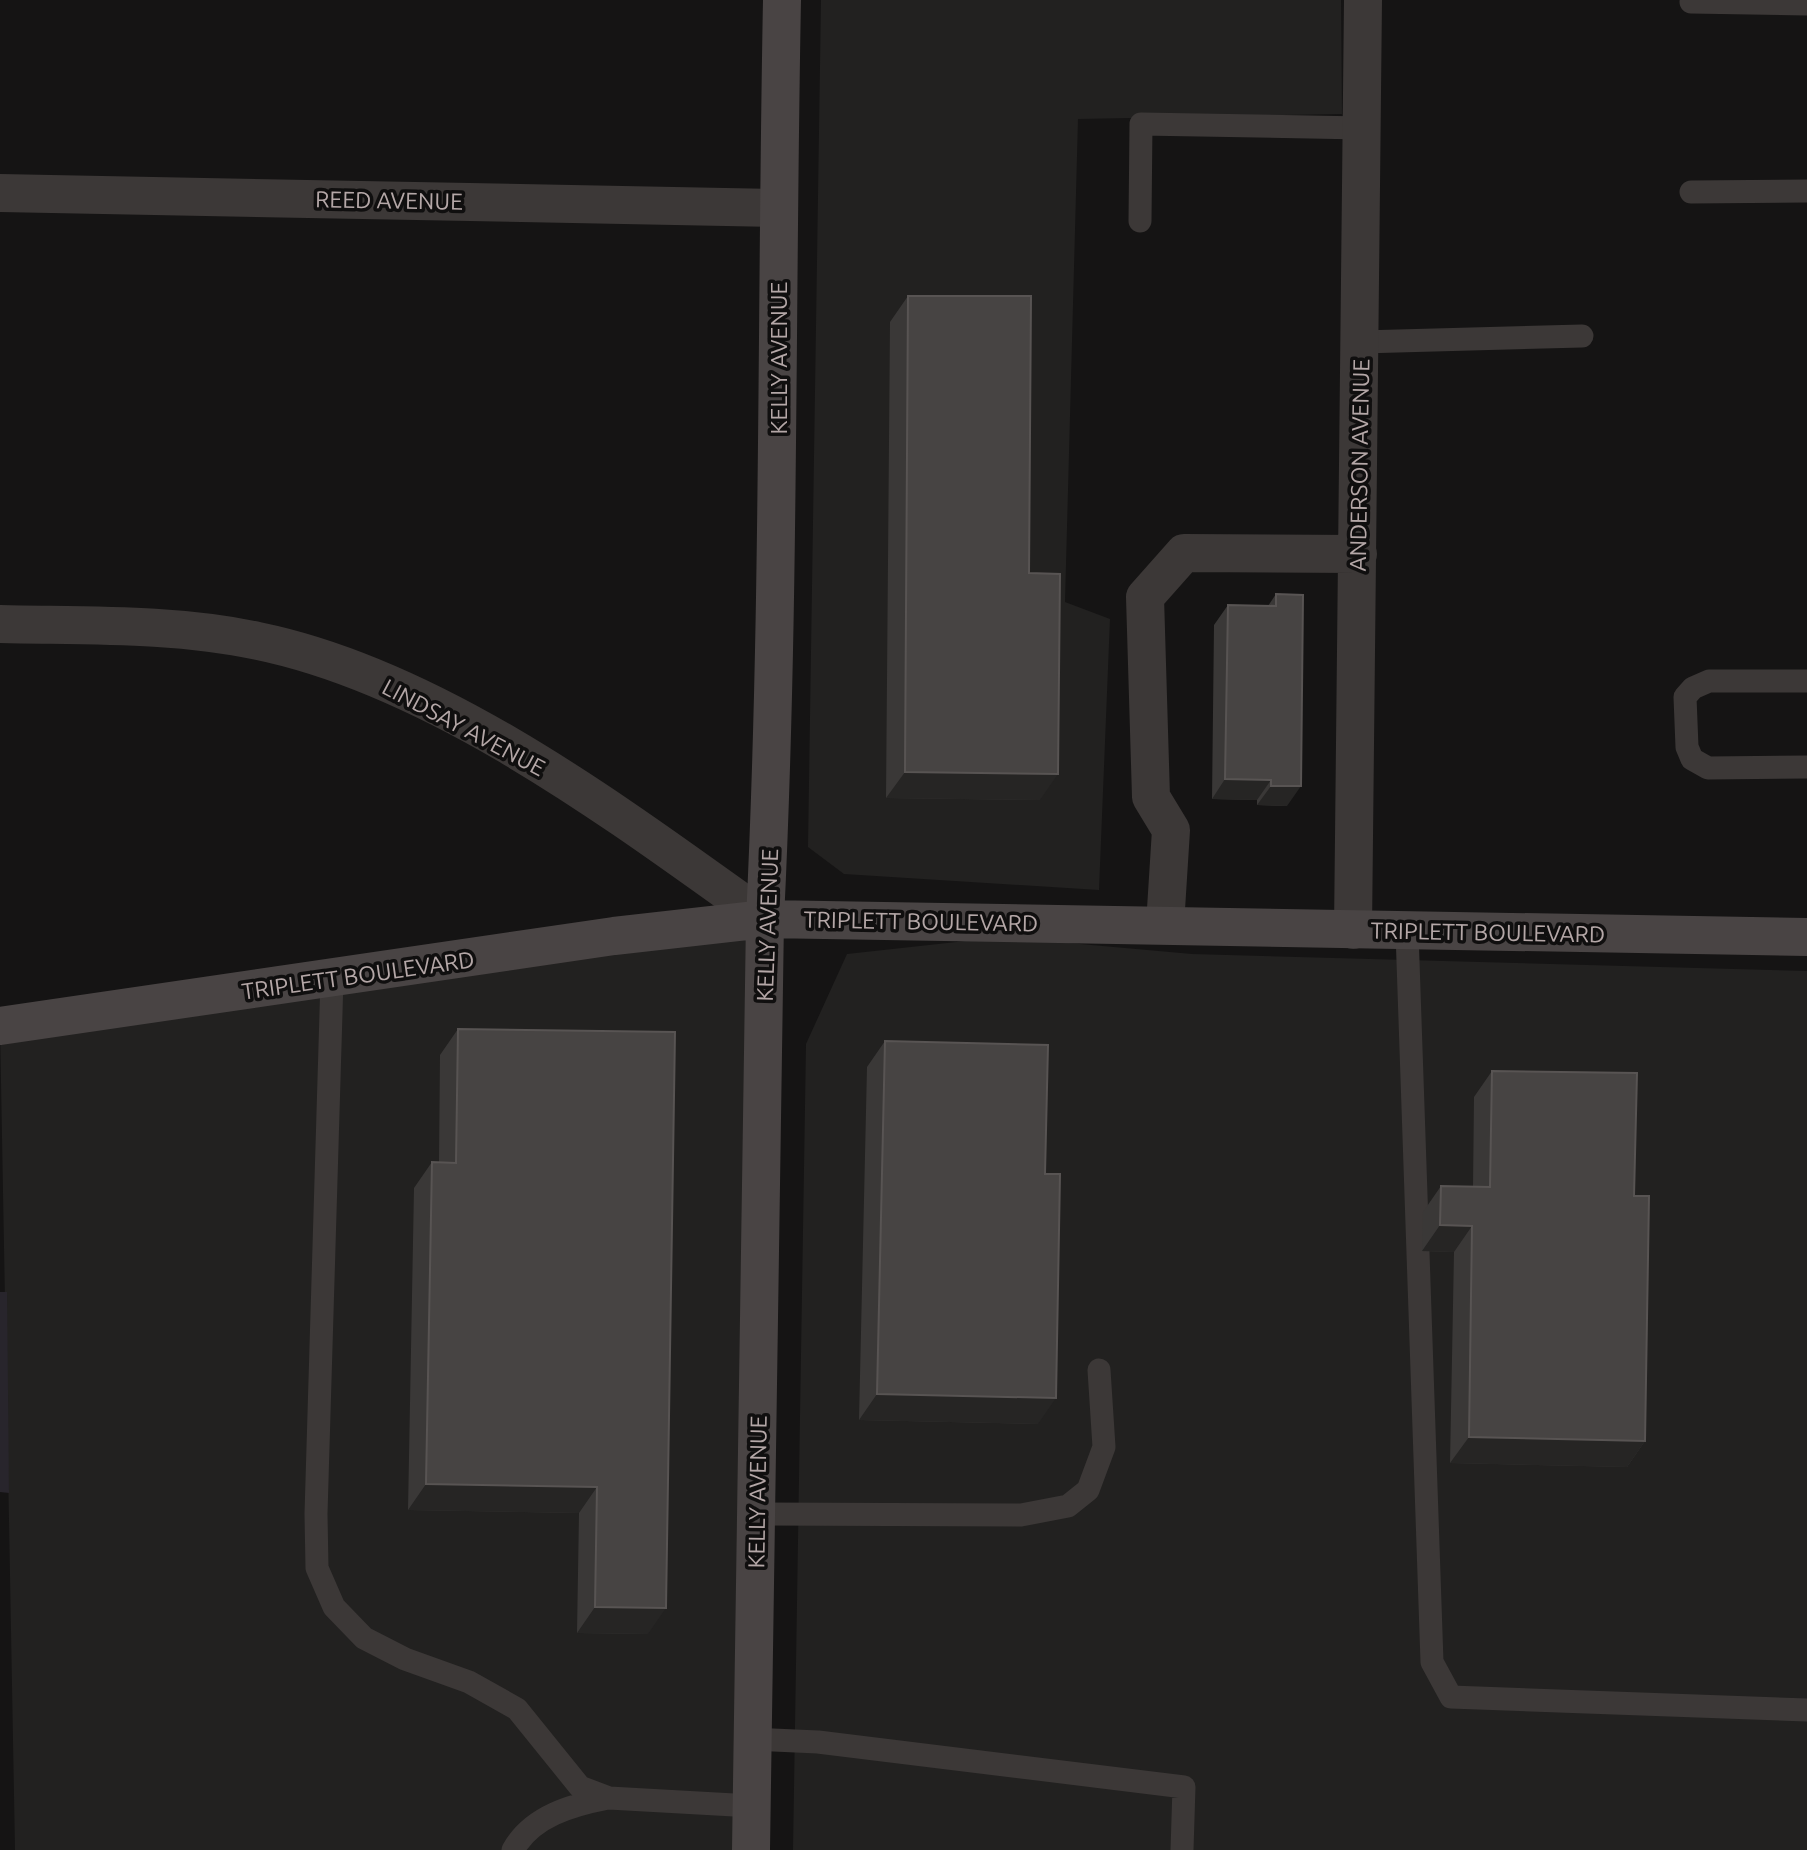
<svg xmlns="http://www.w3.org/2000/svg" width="1807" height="1850" viewBox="0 0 1807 1850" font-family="Ubuntu,sans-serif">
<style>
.built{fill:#222120}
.green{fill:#28252c}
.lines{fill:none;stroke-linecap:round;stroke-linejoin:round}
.service{stroke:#3c3837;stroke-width:23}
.minor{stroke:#3c3837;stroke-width:38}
.secondary{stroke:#494444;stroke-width:38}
.wall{fill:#3a3837}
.shaded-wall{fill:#262524}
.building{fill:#474443;stroke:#585453;stroke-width:2}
.labels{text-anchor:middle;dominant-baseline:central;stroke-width:7;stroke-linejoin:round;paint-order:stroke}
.street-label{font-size:23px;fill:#b4a7a7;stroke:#100f0f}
</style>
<rect width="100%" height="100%" fill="#151414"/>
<path class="built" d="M821,0H1341L1342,114L1078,119L1065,602L1110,619L1099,890L844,874L808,847Z
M765,919L751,1850H15L0,1027Z
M1002,937L1192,954L1807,971V1850H793L806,1044L847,954Z"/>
<path class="green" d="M0,1292H7L9,1493L0,1492Z"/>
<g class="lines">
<path class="service" d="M1691,2L1807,4
M1691,192L1807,191
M1140,221L1141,124L1363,128
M1361,342L1582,336
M1807,681H1709L1693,688L1685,697L1687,747L1692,759L1708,768L1807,767
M1407,932L1432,1662L1451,1697L1807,1710
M332,979L316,1514L317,1568L334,1607L364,1638L405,1659L469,1682L517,1709L580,1787L609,1798L752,1806
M757,1514L1021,1515L1068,1506L1088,1490L1104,1447L1099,1370
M753,1739L818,1742L1184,1787L1182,1850
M513,1850C532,1816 572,1805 608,1798"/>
<path class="minor" d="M0,193L778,208
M0,624C86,626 174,623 258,641C438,678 618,814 765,919
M1165,925L1171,830L1151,797L1145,597L1184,553L1358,554
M1353,930L1363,0"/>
<path class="secondary" d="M0,1026L614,936L765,919L1807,937
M751,1850L765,919C780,613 776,306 782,0"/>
</g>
<path class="wall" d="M908,296L1029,573L1040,800L886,798L890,322Z
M1276,594L1287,806L1257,805V800L1212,799L1214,625L1228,605L1268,606Z
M458,1029L648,1634L577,1633L579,1513L408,1510L414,1188L432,1162H439L440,1055Z
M885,1041L1038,1424L859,1420L867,1067Z
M1492,1071L1634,1196L1645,1441L1627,1467L1450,1463L1454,1252L1422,1251L1423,1212L1441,1186L1473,1187L1474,1097Z"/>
<path class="shaded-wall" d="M905,772L1058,774L1040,800L886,798Z
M1225,779L1271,780L1257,800L1212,799Z
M1271,786H1301L1287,806L1257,805Z
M1440,1225L1472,1226L1454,1252L1422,1251Z
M877,1394L1056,1398L1038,1424L859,1420Z
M1469,1437L1645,1441L1627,1467L1450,1463Z
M426,1484L597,1487L579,1513L408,1510Z
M595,1607L666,1608L648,1634L577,1633Z"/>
<path class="building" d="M908,296H1031L1029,573L1060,574L1058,774L905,772Z
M1276,594L1303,595L1301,786H1271V780L1225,779L1228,605L1276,606Z
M458,1029L675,1032L666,1608L595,1607L597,1487L426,1484L432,1162L456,1163Z
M885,1041L1048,1045L1045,1174H1060L1056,1398L877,1394Z
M1492,1071L1637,1073L1634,1196H1649L1645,1441L1469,1437L1472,1226L1440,1225L1441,1186L1490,1187Z"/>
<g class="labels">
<g class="street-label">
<text transform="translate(389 200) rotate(1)">REED AVENUE</text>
<text transform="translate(778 358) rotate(-90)">KELLY AVENUE</text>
<text transform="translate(1359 465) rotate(-89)">ANDERSON AVENUE</text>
<text transform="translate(464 727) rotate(28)">LINDSAY AVENUE</text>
<text transform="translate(921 921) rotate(1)">TRIPLETT BOULEVARD</text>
<text transform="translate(767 925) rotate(-88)">KELLY AVENUE</text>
<text transform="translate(1488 932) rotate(1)">TRIPLETT BOULEVARD</text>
<text transform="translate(358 975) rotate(-8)">TRIPLETT BOULEVARD</text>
<text transform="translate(757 1492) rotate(-89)">KELLY AVENUE</text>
</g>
</g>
</svg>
